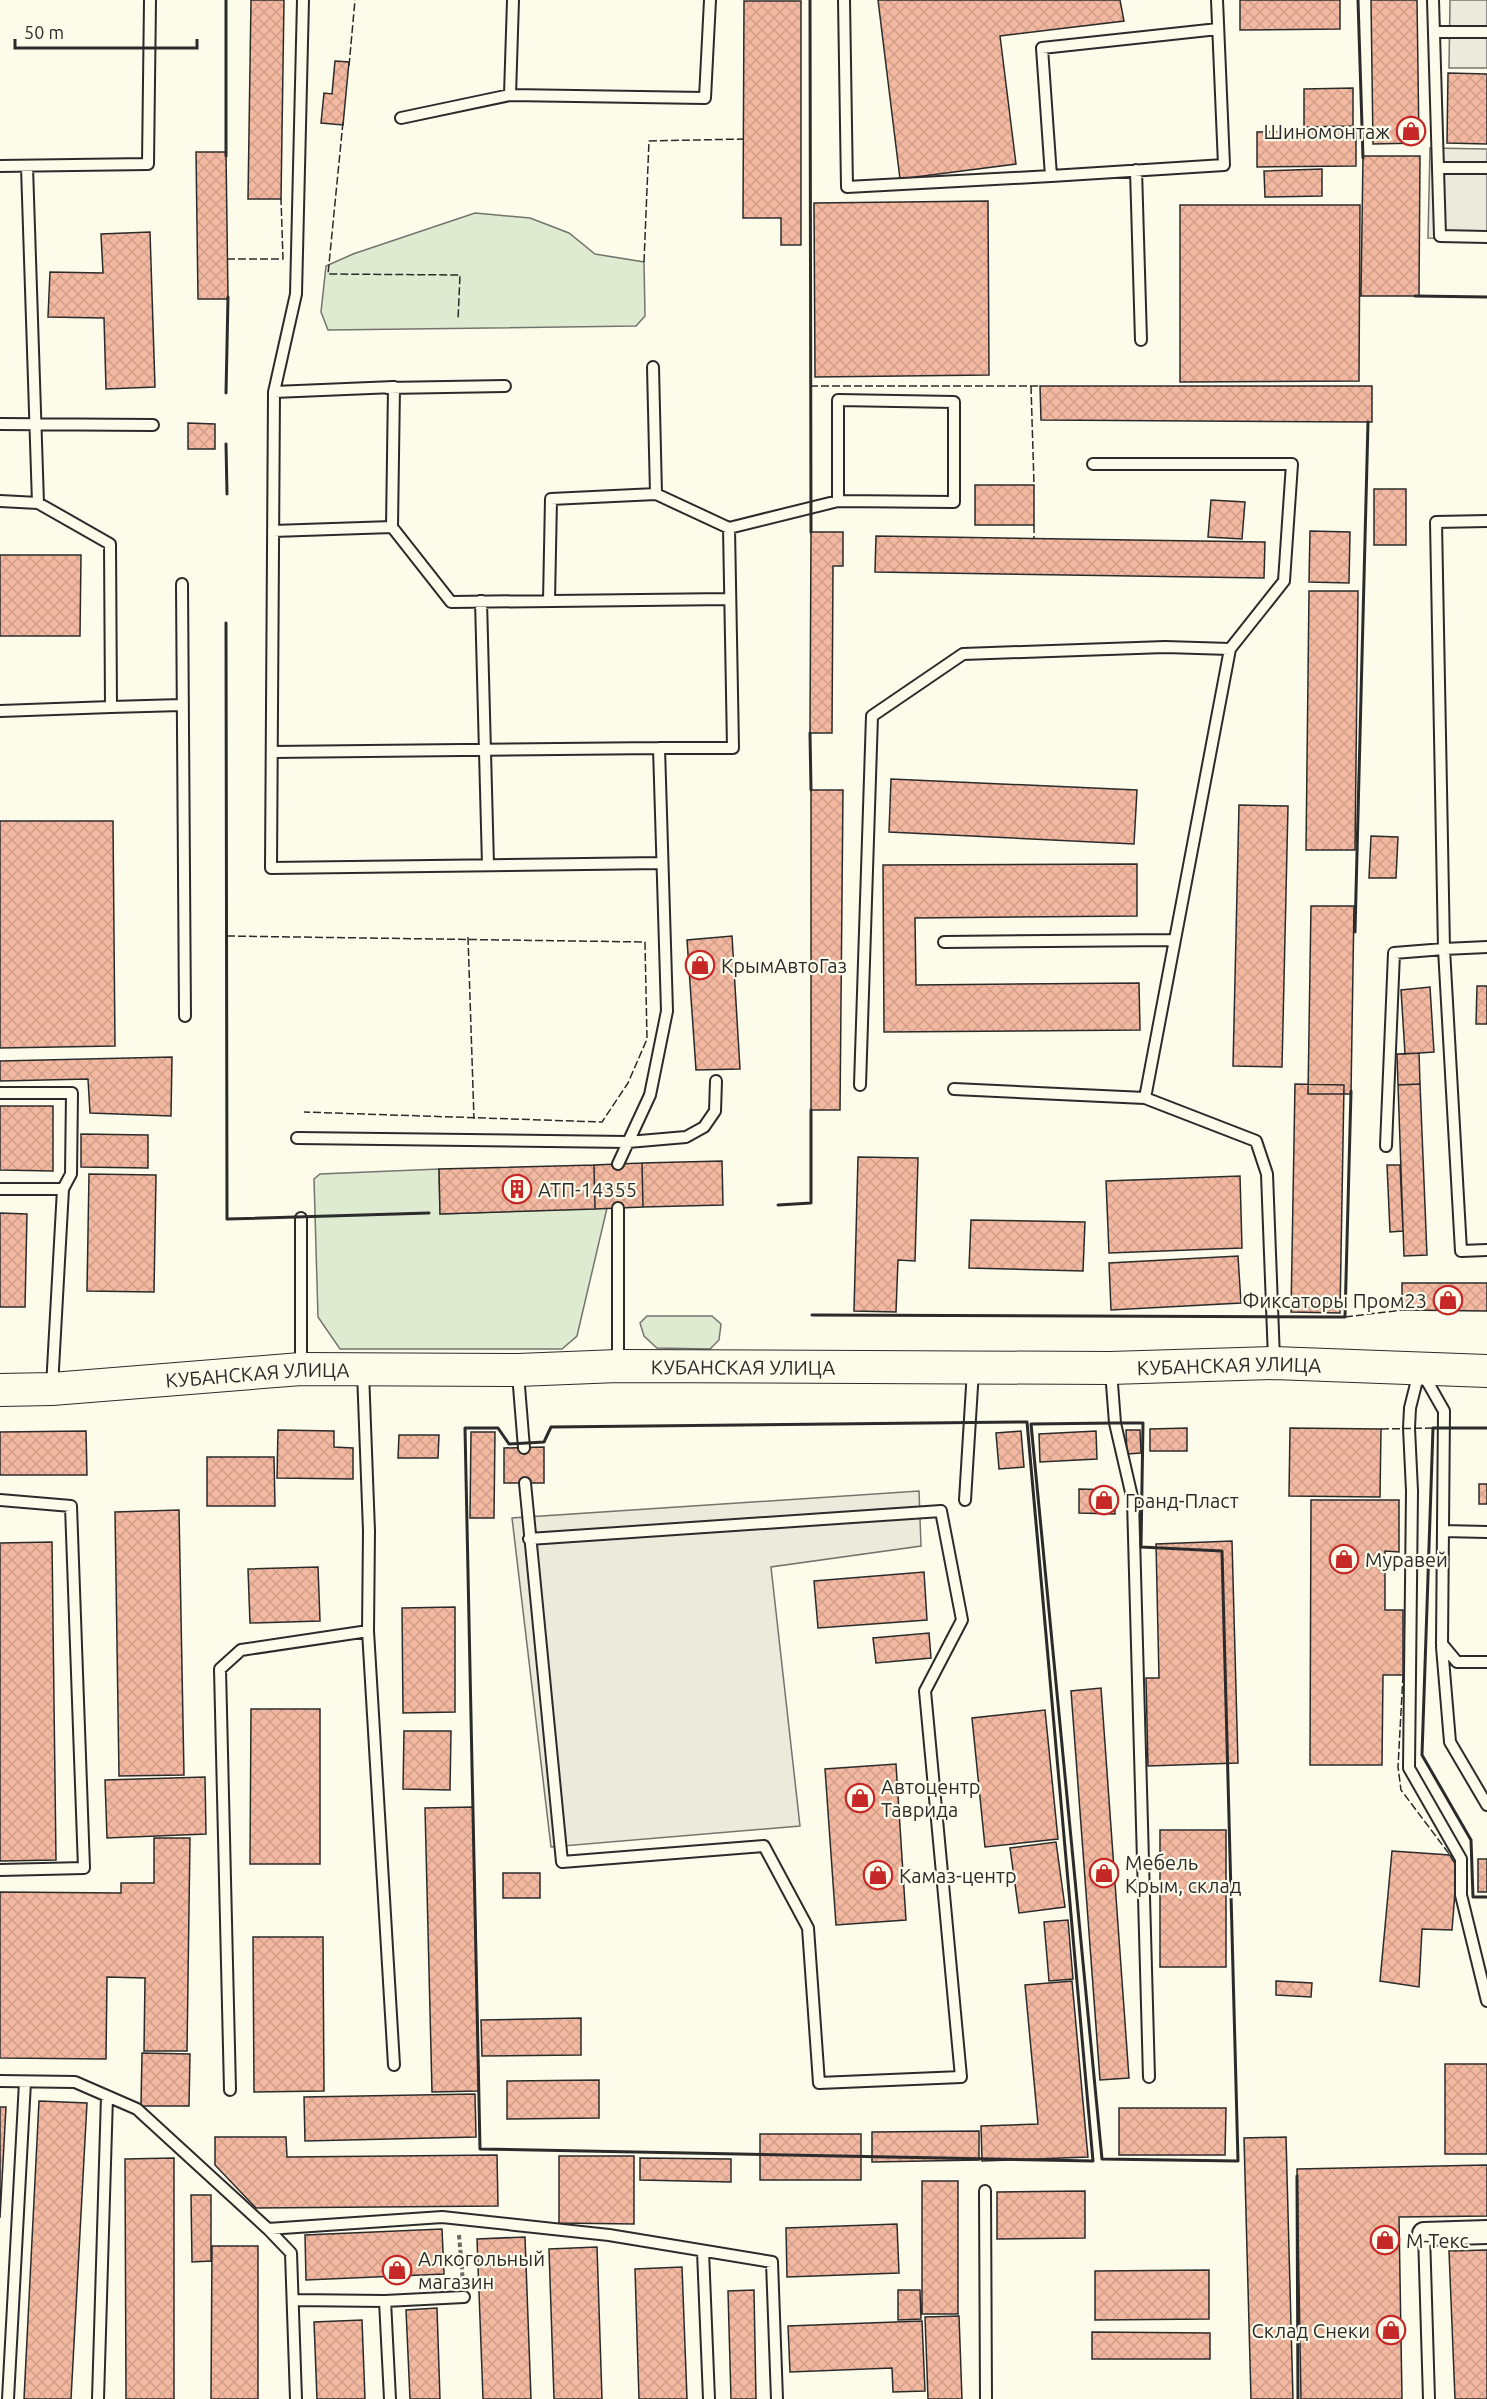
<svg xmlns="http://www.w3.org/2000/svg" width="1487" height="2399" viewBox="0 0 1487 2399" font-family="Ubuntu,sans-serif">
<style>
.grass{fill:#deebd1;stroke:#74746e;stroke-width:1.5}
.parking{fill:#eceadb;stroke:#74746e;stroke-width:1.5}
.building{fill:url(#building-cross-hatch);stroke:#2b2b2b;stroke-width:1.5}
.lines{fill:none;stroke-linecap:round;stroke-linejoin:round}
.lane-casing{stroke:#2b2b2b;stroke-width:14}
.street-casing{stroke:#2b2b2b;stroke-width:26}
.secondary-casing{stroke:#2b2b2b;stroke-width:34}
.path{stroke:#6a6964;stroke-width:4;stroke-dasharray:4.5 3;stroke-linecap:butt}
.lane{stroke:#fdfbea;stroke-width:10}
.street{stroke:#fdfbea;stroke-width:22}
.secondary{stroke:#fdfbea;stroke-width:32}
.fence{stroke:#2b2b2b;stroke-width:1.5;stroke-dasharray:8 3;stroke-linecap:butt}
.wall{stroke:#2b2b2b;stroke-width:3}
.labels{text-anchor:middle;dominant-baseline:central;stroke-width:4.5;stroke-linejoin:round;paint-order:stroke}
.poi-label{font-size:20px;fill:#2b2b2b;stroke:#fdfbea;text-anchor:start}
.street-label{font-size:20px;fill:#2b2b2b;stroke:#fdfbea}
</style>
<defs>
<pattern id="building-cross-hatch" width="8" height="8" patternUnits="userSpaceOnUse" patternTransform="scale(1.5)"><rect width="8" height="8" fill="#f2b8a0"/><path d="M0 0l8 8M0 8l8-8" fill="none" stroke="#d09e8a"/></pattern>
</defs>
<rect width="100%" height="100%" fill="#fdfbea"/>
<path class="grass" d="M475,213L530,218L569,233L595,254L644,262L645,316L636,326L328,330L321,312L326,266L353,254Z
M439,1169L440,1214L607,1208L577,1336L562,1349H340L318,1317L314,1179L320,1174Z
M647,1316H712L721,1324L719,1340L710,1349L657,1348L644,1336L640,1323Z"/>
<path class="parking" d="M1450,0H1487V68H1449Z
M1430,148L1487,149V239L1428,238Z
M919,1491L921,1546L771,1567L800,1826L551,1847L512,1518Z"/>
<path class="building" d="M251,0H284L281,199H248Z
M878,0H1120L1124,21L1000,36L1016,164L900,179Z
M1240,0H1340V29L1240,30Z
M1371,0H1417L1419,143L1373,144Z
M744,1H801V245H781V218H743Z
M335,61L349,62L343,125L321,123L324,93L332,94Z
M1448,73L1487,74V144L1447,143Z
M1353,88V126L1304,127V89Z
M1356,131V166L1257,167V132Z
M196,152H226L228,299H198Z
M1363,156H1420L1419,296H1361Z
M1322,169V196L1265,197L1264,171Z
M988,201L989,375L815,377L814,203Z
M1180,205H1360L1359,381L1180,382Z
M150,232L155,387L106,389L104,318L48,317L50,272L103,273L101,234Z
M1040,386H1372V422L1041,420Z
M188,423L215,424V449H188Z
M975,485H1034V525H975Z
M1374,489H1406V545H1374Z
M1211,500L1245,502L1242,539L1208,537Z
M1310,531L1350,532L1349,583L1309,582Z
M811,532H843V566H833L832,733H810Z
M876,536L1265,542L1264,578L875,572Z
M0,555H81L80,636H0Z
M1309,591H1358L1355,850H1306Z
M891,779L1137,790L1134,844L889,832Z
M811,790H843L840,1110H811Z
M1239,805L1288,806L1282,1067L1233,1066Z
M0,821H113L115,1046L0,1048Z
M1371,836L1398,837L1396,878H1369Z
M1137,864V916L915,918L916,985L1139,983L1140,1030L884,1032L883,865Z
M1311,906H1354L1351,1094H1308Z
M732,936L740,1069L696,1070L687,940Z
M1477,986H1487V1024H1476Z
M1430,987L1434,1052L1405,1054L1401,990Z
M1419,1053L1420,1084L1398,1085L1397,1054Z
M172,1057L171,1116L90,1113L88,1079L0,1081V1061Z
M1295,1084L1344,1085L1340,1313L1291,1312Z
M1420,1084L1427,1255L1404,1256L1398,1085Z
M0,1106H53V1171L0,1170Z
M81,1134L148,1135V1168L81,1167Z
M858,1157L918,1158L915,1261L898,1260L896,1312L854,1311Z
M722,1161L723,1205L643,1207L642,1163Z
M642,1163L643,1207L595,1209L594,1165Z
M594,1165L595,1209L440,1214L439,1169Z
M1387,1165H1400L1403,1231L1390,1232Z
M89,1174L156,1175L154,1292L87,1291Z
M1240,1176L1242,1248L1109,1253L1106,1181Z
M0,1213L27,1214L25,1307H0Z
M971,1220L1085,1222L1083,1271L969,1268Z
M1238,1256L1241,1303L1111,1310L1109,1263Z
M1402,1283H1487V1311L1402,1310Z
M1187,1428V1451H1150V1429Z
M1290,1428L1381,1429L1380,1497L1289,1496Z
M278,1430L334,1431V1447L353,1448V1479L277,1478Z
M1126,1430H1140L1141,1453L1127,1454Z
M86,1431L87,1475H0V1432Z
M1021,1431L1024,1467L999,1469L996,1433Z
M1096,1431L1097,1459L1040,1462L1039,1434Z
M471,1432H495L494,1518H470Z
M399,1435H439L438,1458H398Z
M544,1447V1483H504V1448Z
M207,1457H274L275,1506H207Z
M1479,1484H1487V1504H1479Z
M1079,1489L1115,1490V1514L1079,1513Z
M1311,1500H1399V1552L1385,1551V1610H1403V1675H1383L1382,1765H1310Z
M179,1510L184,1775L119,1776L115,1512Z
M1232,1541L1238,1763L1148,1766L1146,1678H1159L1156,1544Z
M52,1542L56,1860L0,1861V1543Z
M318,1567L320,1621L250,1623L248,1569Z
M924,1572L927,1620L818,1628L814,1581Z
M455,1607V1712L403,1713L402,1608Z
M929,1633L931,1658L876,1663L873,1638Z
M1101,1688L1129,2078L1100,2080L1071,1691Z
M251,1709H320V1864H250Z
M1045,1710L1058,1839L985,1847L972,1718Z
M404,1731H451L450,1790L403,1789Z
M896,1764L906,1920L836,1925L825,1769Z
M205,1777L206,1834L107,1838L105,1780Z
M473,1807L479,2091L432,2092L425,1808Z
M1160,1830H1226V1967H1160Z
M154,1838H190L187,2051H144L145,1978L107,1977L106,2059L0,2058V1892L121,1893V1883H154Z
M1056,1842L1065,1907L1019,1913L1010,1848Z
M1392,1851L1450,1855L1457,1867L1452,1930L1422,1929L1419,1987L1380,1981Z
M1478,1859H1487V1892H1478Z
M503,1873H540V1898H503Z
M1068,1920L1073,1979L1049,1981L1044,1922Z
M253,1937H323L324,2091L254,2092Z
M1072,1981L1088,2157L982,2161L981,2126L1038,2124L1025,1985Z
M1276,1981L1312,1983L1311,1997L1276,1995Z
M581,2018V2055L482,2056L481,2020Z
M142,2053L190,2054L189,2106H141Z
M1445,2064H1487V2154H1445Z
M599,2080V2118L507,2119V2081Z
M475,2094L476,2137L305,2141L304,2097Z
M39,2101L87,2103L71,2399H24Z
M0,2107H6L0,2218Z
M1119,2108H1226L1225,2155H1119Z
M979,2131V2160L872,2162V2132Z
M760,2134H861V2180H760Z
M215,2137H286L287,2157L497,2155L498,2206L256,2208L215,2165Z
M1286,2137L1293,2399H1251L1244,2138Z
M559,2156H634V2224L559,2223Z
M174,2158V2399H126L125,2159Z
M640,2158L731,2159V2182L640,2180Z
M1487,2165V2216L1399,2217L1402,2399H1301L1297,2169Z
M922,2181H958V2314H922Z
M1085,2191V2238L997,2239V2192Z
M191,2195H211V2261L192,2262Z
M897,2224L899,2273L787,2277L786,2228Z
M442,2229L444,2274L306,2280L305,2235Z
M525,2237L531,2399H483L477,2239Z
M212,2246H258V2399H211Z
M597,2247L602,2399H554L549,2249Z
M1487,2250V2399H1455L1449,2251Z
M682,2267L687,2399H639L635,2269Z
M1209,2270V2319L1095,2320V2271Z
M754,2290L756,2399H731L728,2291Z
M898,2290H920L921,2319L898,2320Z
M437,2308L440,2399H410L406,2310Z
M959,2316L962,2399H928L925,2317Z
M362,2320L365,2399H317L314,2322Z
M922,2321L925,2391L893,2392L892,2368L790,2372L788,2326Z
M1092,2332L1210,2333V2359H1092Z"/>
<g class="lines">
<g class="lane-casing">
<path id="lane" d="M303,0L296,294L274,392L271,868L662,863
M844,0L847,187L1051,176
M1217,0L1224,165L1051,176L1042,48L1218,29
M1433,0L1440,236L1487,237
M1434,32H1487
M510,95L513,0
M401,118L510,95L705,98L710,0
M0,166L148,164L150,0
M1438,168H1487
M1136,170L1141,340
M387,388L505,386
M274,392L394,387L392,527L451,602L730,599
M0,424L153,425
M1093,464H1292L1284,581L1230,649
M0,501L38,503
M1487,521L1436,522L1444,949L1487,947
M729,528L838,501L954,502V402L838,400V501
M273,531L392,527
M182,584L185,1016
M481,601L488,865
M549,601L551,499L656,494
M111,707L181,705
M0,711L111,707L110,544L38,503L27,167
M272,752L659,748
M944,942L1174,940
M860,1085L872,716L963,654L1165,647L1230,649L1145,1098L1256,1141L1267,1174L1274,1359
M954,1089L1145,1098
M0,1093H72L71,1174L63,1189
M297,1138L628,1142L686,1137L704,1127L715,1111L716,1081
M1386,1146L1394,953L1444,949L1461,1251L1487,1250
M618,1164L650,1095L667,1011L659,748H733L729,528L656,494L653,367
M0,1189H63L52,1387
M301,1218V1367
M618,1363V1208
M1111,1371L1115,1423L1133,1501L1149,2077
M1419,1372L1410,1408L1409,1428L1412,1491L1409,1768L1461,1859V1895L1487,2001
M518,1374L524,1448
M1423,1374L1444,1411L1442,1644L1457,1662H1487
M525,1483L562,1862L764,1846L808,1928L819,2083L961,2077L925,1691L962,1620L941,1511L529,1539
M0,1500L71,1506L84,1868L0,1870
M965,1500L973,1370
M1443,1531L1487,1532
M368,1631L394,2065
M1442,1647L1450,1742L1487,1805
M0,2081L75,2082L137,2109L268,2229L442,2217L609,2235L772,2262L777,2399
M230,2090L220,1669L241,1650L368,1631L369,1531L363,1372
M985,2191L986,2399
M268,2229L291,2253L296,2399
M1424,2234L1429,2399
M703,2251L709,2399
M293,2300L385,2301L390,2399
M385,2301L464,2297
M8,2399L25,2082
M98,2399L107,2096"/>
</g>
<g class="street-casing">
<path id="street" d="M1424,2234L1487,2232"/>
</g>
<g class="secondary-casing">
<g id="secondary">
<path id="s1" d="M0,1390L52,1389L301,1369L518,1370L618,1366L1110,1368L1274,1363L1487,1371"/>
</g>
</g>
<path class="path" d="M459,2235L463,2282"/>
<use href="#lane" class="lane"/>
<use href="#street" class="street"/>
<use href="#secondary" class="secondary"/>
<path class="fence" d="M349,66L355,0
M343,122L328,274L460,275L458,320
M227,259H283L281,199
M644,262L649,141L743,139
M810,386H1040
M1031,386L1034,485
M1034,525V539
M227,936L645,942L647,1039L628,1083L602,1122L304,1112
M468,937L474,1119
M1345,1317L1402,1310
M1381,1429L1433,1428
M1403,1675L1398,1767L1401,1790L1450,1855"/>
<path class="wall" d="M810,0L811,532
M1358,0L1363,158
M226,156V0
M1415,296L1487,297
M226,393L228,297
M226,444L227,494
M226,623L227,1219L429,1213
M810,733L811,790
M1355,932L1368,422
M778,1205L811,1203V1110
M812,1315L1345,1317L1351,1091
M1027,1422L1093,2161L480,2149L465,1428H498L509,1444L544,1442L551,1427Z
M1115,1423H1143L1141,1547L1222,1551L1238,2161L1102,2159L1031,1424Z
M1487,1428H1433L1422,1755L1471,1840L1473,1897H1487
M1297,2176L1298,2399"/>
</g>
<defs>
<g id="shop-ring" transform="scale(1.5)"><circle r="9.5" fill="#fdfbea" stroke="#c62828" stroke-width="1.5"/><path d="M-5-2.5h2.3a2.7 3.5 0 0 1 5.4 0H5L5.5 6h-11ZM-1.5-2.5h3a1.5 2.3 0 0 0-3 0Z" fill="#c62828"/></g>
<g id="building-ring" transform="scale(1.5)"><circle r="9.5" fill="#fdfbea" stroke="#c62828" stroke-width="1.5"/><path d="M-4-6H4V6H1V3H-1V6H-4ZM-2.5-4.3h1.7v1.8h-1.7ZM.8-4.3h1.7v1.8H.8ZM-2.5-1h1.7V.8h-1.7ZM.8-1h1.7V.8H.8Z" fill="#c62828"/></g>
</defs>
<g fill-rule="evenodd">
<use href="#shop-ring" x="1411" y="131"/>
<use href="#shop-ring" x="700" y="965"/>
<use href="#building-ring" x="517" y="1189"/>
<use href="#shop-ring" x="1448" y="1300"/>
<use href="#shop-ring" x="1104" y="1500"/>
<use href="#shop-ring" x="1344" y="1559"/>
<use href="#shop-ring" x="860" y="1798"/>
<use href="#shop-ring" x="1104" y="1873"/>
<use href="#shop-ring" x="878" y="1875"/>
<use href="#shop-ring" x="1385" y="2240"/>
<use href="#shop-ring" x="397" y="2270"/>
<use href="#shop-ring" x="1391" y="2330"/>
</g>
<g class="labels">
<g class="poi-label">
<text x="1390" y="131" text-anchor="end">Шиномонтаж</text>
<text x="721" y="965">КрымАвтоГаз</text>
<text x="538" y="1189">АТП-14355</text>
<text x="1427" y="1300" text-anchor="end">Фиксаторы Пром23</text>
<text x="1125" y="1500">Гранд-Пласт</text>
<text x="1365" y="1559">Муравей</text>
<text x="881" y="1786">Автоцентр<tspan x="881" dy="23">Таврида</tspan></text>
<text x="1125" y="1862">Мебель<tspan x="1125" dy="23">Крым, склад</tspan></text>
<text x="899" y="1875">Камаз-центр</text>
<text x="1406" y="2240">М-Текс</text>
<text x="418" y="2258">Алкогольный<tspan x="418" dy="23">магазин</tspan></text>
<text x="1370" y="2330" text-anchor="end">Склад Снеки</text>
</g>
<g class="street-label">
<text stroke="none"><textPath href="#s1" startOffset="744">КУБАНСКАЯ УЛИЦА</textPath></text>
<text stroke="none"><textPath href="#s1" startOffset="1230">КУБАНСКАЯ УЛИЦА</textPath></text>
<text stroke="none"><textPath href="#s1" startOffset="258">КУБАНСКАЯ УЛИЦА</textPath></text>
</g>
</g>
<path d="M15 39v9h182v-9" fill="none" stroke="#2b2b2b" stroke-width="3"/>
<text x="24" y="39" font-size="18" fill="#2b2b2b" stroke="#fdfbea" stroke-width="4.5" paint-order="stroke">50 m</text>
</svg>
